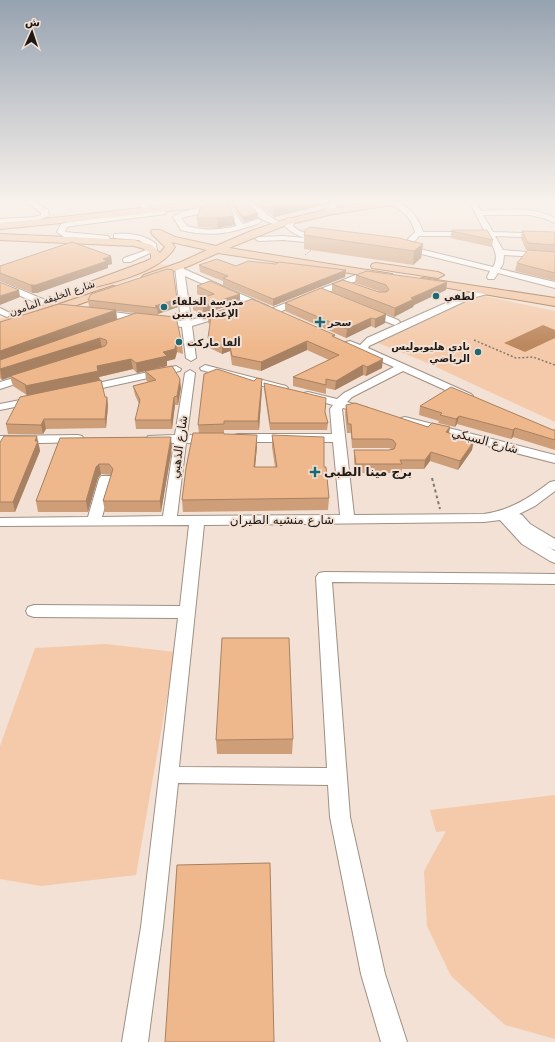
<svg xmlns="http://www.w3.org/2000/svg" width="555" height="1042" viewBox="0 0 555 1042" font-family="'DejaVu Sans','Noto Sans Arabic',sans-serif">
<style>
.green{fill:#f4caaa}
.water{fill:#bb875d}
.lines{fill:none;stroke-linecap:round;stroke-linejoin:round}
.minor-casing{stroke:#9f9084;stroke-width:2}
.major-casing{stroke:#a27047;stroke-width:2}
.path-far2{stroke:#837870;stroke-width:1;stroke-dasharray:1.5 1.5;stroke-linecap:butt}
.path-far1{stroke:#837870;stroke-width:1.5;stroke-dasharray:2 2;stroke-linecap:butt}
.path{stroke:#837870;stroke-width:2;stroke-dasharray:3 3;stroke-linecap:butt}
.minor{fill:#fff;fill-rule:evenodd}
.major{fill:#f2c5a1;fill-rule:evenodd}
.wall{fill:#ce9e78;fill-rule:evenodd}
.shaded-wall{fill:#a78162}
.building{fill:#efb88c;stroke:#a78162}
.poi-dot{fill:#1e6873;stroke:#f2e1d4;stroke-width:1.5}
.labels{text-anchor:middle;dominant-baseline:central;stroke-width:4;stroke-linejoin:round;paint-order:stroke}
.far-poi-label{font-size:10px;font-weight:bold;fill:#1f1915;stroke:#f2e1d4;text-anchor:start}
.far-street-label{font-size:10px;fill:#1f1915;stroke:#f2e1d4}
.street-label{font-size:12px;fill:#1f1915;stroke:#f2e1d4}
.poi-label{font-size:12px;font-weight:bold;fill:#1f1915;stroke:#f2e1d4;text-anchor:start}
</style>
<rect width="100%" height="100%" fill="#f2e1d4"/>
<path class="green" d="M161,264L168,266L0,325V319Z
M480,295L555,311V422L423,361L378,343Z
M106,644L175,652L136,875L41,886L0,879V746L35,648Z
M555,795V1039L505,1025L451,976L427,926L424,871L446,831L436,832L430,810Z"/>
<path class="water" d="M543,325L555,330V338L525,352L504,343Z"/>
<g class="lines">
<g class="minor-casing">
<path id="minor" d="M25,201H33L48,210L49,216L35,221L0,223V219L34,217L41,215V213Z
M138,201H145L150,209L149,211H143Z
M329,201H336L337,207L327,214L323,212L329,206Z
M355,201H366L376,205L372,207Z
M388,201C406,201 418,216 423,232H485L469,201H476L481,211C504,210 534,206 555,218V223L546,219L530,215H483L493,232L555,234V238L495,236L503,250L555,254V258L504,255L503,264L500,269L555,282V288L498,273L494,279H488L487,277L490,271L401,249L400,247L404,245L493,267C500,256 493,246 487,236H419L415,241H409L408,239L415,232C411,216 402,211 389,203Z
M248,203H254L269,216L282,224L278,226L263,220L248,207Z
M223,206L232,209L243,224L258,219L262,221C258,224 252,226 247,227C225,235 204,236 181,230L173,217C182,209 210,206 223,206ZM210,211H225L231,216L237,226C220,230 203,231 187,226L181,218Z
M162,210L166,212L165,214L71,226L67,227L65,232L108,236L111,241L107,243L100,239L64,237L57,232L61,224L69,222Z
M288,218H294L295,220L293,226C303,237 317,230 326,237C317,245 292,235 285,226Z
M114,234C128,232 146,235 156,244L157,250L130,262H124L123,260L124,258L149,249V247L139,240L114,238Z
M283,236L305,238L309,240L305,242L283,240L259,241L255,239L259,237Z
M179,264L182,265L184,269L268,306L270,308L268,310H262L185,276L191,320L225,310L230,313L228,315L192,326L196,358L191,361L186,358L182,327L98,316L93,313L98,310L181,321L175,267Z
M368,270L371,271L372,273L371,275L277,313H271L269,311L271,309Z
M0,281L45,300L47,302L42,305L39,304L0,287Z
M488,288L491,289L492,291L491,293L472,298L369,346L368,348L471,394L473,396L471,398H463L403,371L352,397L347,402L368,408L370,410L368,412L364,413L343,408L342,409L354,515L484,514C511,510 529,498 550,482L555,481V491L535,506L519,514L522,515L530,524L555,539V550L550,548L532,537L555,551V563L550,561L522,544L500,520L484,522L204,525L179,767L327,768L316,577L319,573L324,572L555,574V584L332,582L350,817L385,974L407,1042H381L361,974L330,817L328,785L178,783L163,927L148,1042H122L141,927L178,618L34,617L28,615L26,611L28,607L34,605L180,606L189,525L0,526V518L88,517L99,479L101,476H111L113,479L102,517L163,516L174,443L148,442L146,439L148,436L175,435L185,373L190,370L195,373L187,435L216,436L218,439L216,442L186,443L177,516L340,515L333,442H238L234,441L232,438L234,435L238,434H332L330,409L333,405L304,397L302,395L304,393L308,392L337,399L344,393L394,367L346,346L345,344L346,342L350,341L360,345L367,338L466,294Z
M0,308L12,314L7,317L0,314Z
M368,308L398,320L400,322L395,325L392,324L365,313L363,311Z
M205,365L286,386L288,388L282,391L201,370L200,368Z
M176,366L181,369L180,371L84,392L78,389L84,386Z
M30,373L35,376L34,378L0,389V382Z
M35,397L39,398L41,400L39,402L0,410V404Z
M405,417L555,455V463L401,424L399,421L401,418Z
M78,435L82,436L84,439L82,442L0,444V436Z"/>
</g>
<g class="major-casing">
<path id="major" d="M206,201H240L236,204C157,211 79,222 0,229V223C69,217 137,208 206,201Z
M381,201H404L400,204L333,214L286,225L229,248L392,274L394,276L392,278L388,279L218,253L189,266L152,279H144L142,277L144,275L181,262L207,250L171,242L175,247C163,270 116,282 91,288L87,287L85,285L87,283L144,262L151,259V254L144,249L134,246L0,240V234L134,240L152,245L160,253L165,247L152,234L151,232L152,230H160L175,237L216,246L251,231L280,221L333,208Z
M376,263L438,272L444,275L438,278L372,268L371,266L372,264Z
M423,278L555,298V306L419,283L417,281L419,279Z
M113,286L117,287L119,289L117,291L0,332V324Z"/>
</g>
<path class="path-far2" d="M305,255L313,249"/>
<path class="path-far1" d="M474,340L516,358L533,357L555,365"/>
<path class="path" d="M432,478L440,509"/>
<use href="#minor" class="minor"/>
<use href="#major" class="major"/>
</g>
<path class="wall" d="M257,201H328V204L274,217L257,204Z
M232,202L247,203L258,218L244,222L232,206Z
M201,206L235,225L218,228L198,227L197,218Z
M452,230L493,240L492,247L450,238Z
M522,231L555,232V281L515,271L517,263L530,251L526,250L521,238Z
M304,235L423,244L421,258L413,265L304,249Z
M111,256L112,264L108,265V268L37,293H32L0,280V266Z
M276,264L346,270L345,277L273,306L223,285V281L200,272L199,265L236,266Z
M356,275L447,282L446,290L414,305L413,307L394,317L332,292V284L382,292L355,283Z
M197,286L240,302L203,314L193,310V301L204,297L197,294Z
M321,288L385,323L375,328L371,326L346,338L285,311V303Z
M177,299L178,307L158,314V315L182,344L183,354L177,352L175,359L167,361V366L137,373L133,369L99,377L105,397H107L108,406L106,428L46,429L43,434H8L6,424L27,396V395L13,386L10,377L2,380L0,378V322L89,307L88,300ZM116,311L135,313L117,320Z
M208,315L335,335L334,337L382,368L366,376L363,375L335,390L326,388V394L293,386V377L329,360L307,350L261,371L232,365L230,351L222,354L208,347V338L210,324L208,323Z
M145,371L181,388L178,405H175L172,429H136L135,420L139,404L135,395L133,386L148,382L146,380Z
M262,379V388L259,430H224V434L257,446L255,467H275L272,447V435L324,467L329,498L328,510L183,512L182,500L199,433L198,425L254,381Z
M264,383L325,412L328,423L327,430H270L264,389Z
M346,405L428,427H450L449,433L472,450L458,470L430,461L424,469H402L401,473H355L354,460V450H389L392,449L388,448H352L351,433H347L345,414Z
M420,406L555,430V450L513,437L511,439L457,424L455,427L438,423L439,421L419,415Z
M60,438L172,448L161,512H105L103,501L111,475L101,474L98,478L88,512H38L36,501Z
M0,442L39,445L40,451L15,512H0Z
M293,739L292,754H217L216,740Z"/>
<path class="shaded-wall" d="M288,201H328V204L274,217V204Z
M258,213V218L244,222L243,217Z
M234,216L235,225L218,228L217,218Z
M423,244L421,258L413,265L414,251Z
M111,256L112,264L108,265V268L37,293H32L31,285Z
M346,270L345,277L273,306V299Z
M447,282L446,290L414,305L413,307L394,317L395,308L411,298Z
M19,290L20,297L0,305V296Z
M240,294V302L203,314V306Z
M177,299L178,307L158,314L157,308L155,306Z
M116,310L117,320L0,361V351Z
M386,314L385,323L375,328V319Z
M371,318V326L346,338L347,329Z
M100,338L102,348L10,376V377L2,380L0,369Z
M307,341V350L261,371V362Z
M176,342L177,352L175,359L167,361V366L137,373L136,363L163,352Z
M229,342L230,351L222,354V345Z
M131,359L133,369L99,377L100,381L27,397L25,386L97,366Z
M383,359L382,368L366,376L367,367Z
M363,365V375L335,390L336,381Z
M180,379L181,388L178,405L177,396Z
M262,379V388L259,430L258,421Z
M107,397L108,406L106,428L105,419Z
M174,397L175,405L172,429L171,420Z
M459,416L457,424L455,427L456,419Z
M44,419L46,429L43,434L41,425Z
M450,427L448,436L446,432Z
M515,428L513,437L511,439L513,430Z
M257,435V446L254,479V467Z
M37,436L40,451L15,512L13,502Z
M171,437L172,448L161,512L160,501Z
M474,441L472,450L458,470L460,461Z
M431,452L430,461L424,469L425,460Z
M99,464L101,474L98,478L88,512L86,501L96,467Z"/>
<path class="building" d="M239,201H247V203L258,213L243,217L232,202Z
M270,201H288L274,204Z
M210,203H224L230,208L234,216L217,218H197L201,206Z
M310,227L399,238L423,244L414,251L304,235L305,230Z
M452,230H487L493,240L451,231Z
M522,231L555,232V245L528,243Z
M72,242L111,256L103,259L107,261L36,285H31L0,273V266Z
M528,250L555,252V273L517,263Z
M217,259L236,266L248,261L276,264L279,262L346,270L273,299L223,278L228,276L199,265Z
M167,269L173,270L177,299L155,306L157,308L88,300L91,294Z
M367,271L447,282L411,298L414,299L395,308L332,284L343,280L379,292H386L389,290L386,285L356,275Z
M210,281L240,294L203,306L193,301L214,294L197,286Z
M0,282L19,290L0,296Z
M321,288L386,314L375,319L371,318L347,329L285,303Z
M252,299L335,335L332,336L383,359L367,367L363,365L336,381L326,379V385L293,377L339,355L307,341L261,362L232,356L229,342L222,345L208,338L211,316L208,315Z
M59,304L116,310L0,351V322Z
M136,313L176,317L182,344L176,342L175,349L163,352L167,356L136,363L131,359L97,366L98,371L25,386L26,385L10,376L105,346L107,343L106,340L100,338L0,369V360Z
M172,366L180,379L177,396L174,397L171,420H135L140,400L133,386L156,380L145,371Z
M217,369L254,381L257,378L262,379L258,421H224V424L198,425L204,374Z
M101,380L105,397H107L105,419H44L41,425L6,424L20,397Z
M264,383L326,398L325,412L328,423H270Z
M451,387L553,430H555V440L515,428L513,430L459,416L456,419L440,415L442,413L420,406Z
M355,403L428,427L432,423L450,427L446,432L474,441L460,461L431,452L425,460H400L402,464H356L354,450H389L394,449L396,444L393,440L389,439H352L351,424H348L346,405Z
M193,433H224V434L257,435L254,467H277L272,435L324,437V467H326L329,498L182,500L186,468Z
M4,436H37L35,441H38L13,502H0V442Z
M171,437L160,501H103L113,469L109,464H99L96,467L86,501H36L60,438Z
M222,638H289L293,739L216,740Z
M270,863L274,1042H165L177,865Z"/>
<linearGradient id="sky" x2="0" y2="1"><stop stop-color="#96a2b0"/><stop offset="0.58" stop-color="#f9f2ec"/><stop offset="1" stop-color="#f9f2ec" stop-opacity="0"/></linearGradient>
<rect width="555" height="347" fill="url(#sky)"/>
<g class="poi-dot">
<circle cx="436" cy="296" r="4"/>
<circle cx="164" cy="307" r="4"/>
<path d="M318 316h4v4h4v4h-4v4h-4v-4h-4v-4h4z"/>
<circle cx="179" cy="342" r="4"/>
<circle cx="478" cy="352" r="4"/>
<path d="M313 466h4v4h4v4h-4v4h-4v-4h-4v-4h4z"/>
</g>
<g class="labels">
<g class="far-poi-label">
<text x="444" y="296">لطفي</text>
<text x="172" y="301">مدرسة الخلفاء<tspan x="172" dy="12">الإعدادية بنين</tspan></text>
<text x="328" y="322">سحر</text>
<text x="187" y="342">ألفا ماركت</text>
<text x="470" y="346" text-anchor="end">نادي هليوبوليس<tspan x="470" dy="12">الرياضي</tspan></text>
</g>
<g class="far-street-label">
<text transform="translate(52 298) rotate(-19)">شارع الخليفه المأمون</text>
</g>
<g class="street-label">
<text transform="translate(485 441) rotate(15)">شارع السبكي</text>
<text transform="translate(179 447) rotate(-82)">شارع الذهبي</text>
<text x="282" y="520">شارع منشيه الطيران</text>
</g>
<g class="poi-label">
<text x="324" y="472">برج مينا الطبى</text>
</g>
</g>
<g transform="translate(32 32) rotate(3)" stroke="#f2e1d4" stroke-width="3" paint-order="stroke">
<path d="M0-3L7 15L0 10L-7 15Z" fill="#1f1915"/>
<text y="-6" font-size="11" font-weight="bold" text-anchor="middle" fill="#1f1915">ش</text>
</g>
</svg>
